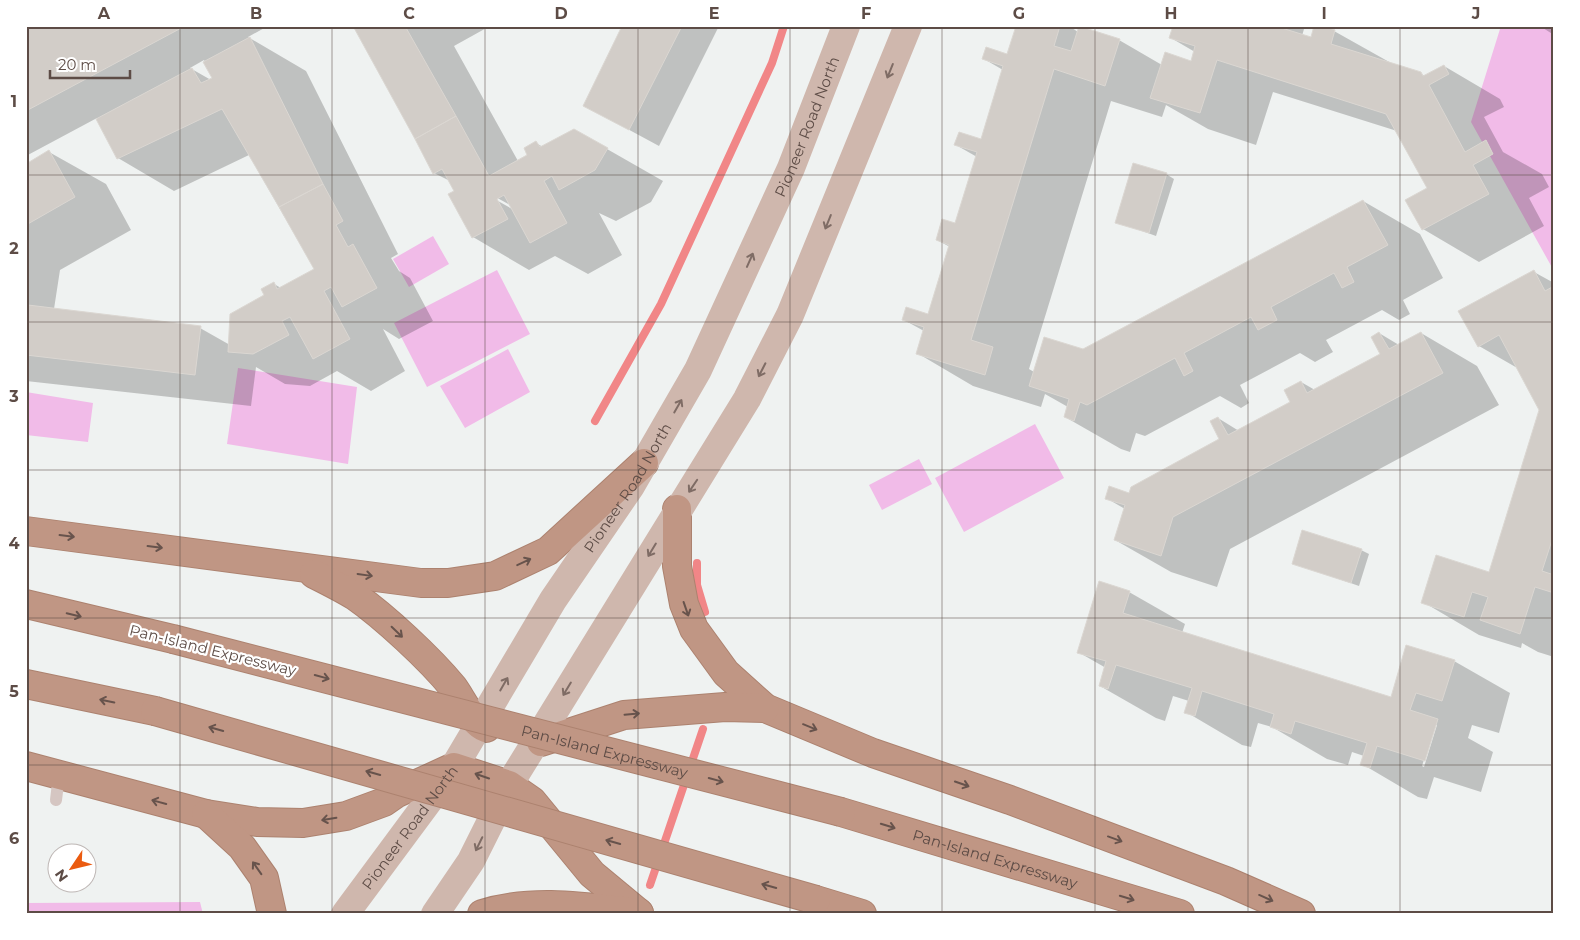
<svg xmlns="http://www.w3.org/2000/svg" width="1580" height="940" viewBox="0 0 1580 940" font-family="Montserrat,sans-serif">
<style>
.green{fill:#f1bbe8}
.shadow{fill:#0003;fill-rule:evenodd}
.lines{fill:none;stroke-linecap:round;stroke-linejoin:round}
.stream{stroke:#f18687;stroke-width:8}
.building{fill:#d2cdc8;stroke:#dbd7d2}
.motorway-casing{stroke:#ac826f;stroke-width:30}
.service{stroke:#d5c6c2;stroke-width:12}
.primary{stroke:#cfb7ad;stroke-width:28}
.motorway{stroke:#c09684;stroke-width:28}
.motorway-bridge-casing{stroke:#ac826f;stroke-width:30;stroke-linecap:butt}
.motorway-bridge{stroke:#c09684;stroke-width:28}
.oneway{stroke:#7f6c65}
.oneway2{stroke:#67534c}
.grid{fill:none;stroke:#5d4c46;stroke-width:1;stroke-opacity:0.55}
.labels{text-anchor:middle;dominant-baseline:central;stroke-width:4.5;stroke-linejoin:round;paint-order:stroke}
.street-label{font-size:15px;fill:#5d4c46;stroke:#fff}
.neatline{fill:none;stroke:#5d4c46;stroke-width:2}
.grid-label{font-size:16px;text-anchor:middle;font-weight:bold;fill:#5d4c46}
</style>
<rect width="100%" height="100%" fill="#eff2f1"/>
<path class="green" d="M1511,26H1554V271L1471,122L1500,29Z
M433,236L449,264L409,287L393,259Z
M497,270L530,334L427,387L394,323Z
M508,349L530,392L465,428L440,386Z
M238,368L357,387L348,464L227,444Z
M26,392L93,403L88,442L26,435Z
M1035,424L1064,478L964,532L935,478Z
M919,459L932,484L882,510L869,485Z
M200,902L203,914H26V903Z"/>
<path class="shadow" d="M26,26H268L248,37L306,71L398,254L391,258L399,271L410,278L433,321L399,339L383,329L405,371L371,391L337,371L310,386L285,384L256,367L251,406L26,381V166L49,152L106,184L131,230L60,270L54,309L200,328L230,345L274,284L281,288L315,270L249,155L174,191L118,158L97,118L26,156ZM204,60L213,78L211,80L190,68Z
M354,26H490L454,46L518,161L529,155L536,143L543,147L607,149L663,181L651,202L616,221L599,213L622,255L588,274L555,256L529,270L473,237L450,181L434,173ZM492,195L512,206V209L491,197Z
M624,26H719L659,146L585,106Z
M1017,26H1069L1078,32L1119,40L1162,65L1192,62L1195,52L1171,38L1174,26H1299L1304,29L1302,36L1312,39L1334,31L1391,63L1426,76L1444,66L1500,99L1504,107L1484,117L1503,152L1542,174L1549,187L1529,198L1544,226L1479,262L1423,229L1428,189L1397,131L1273,92L1256,145L1208,129L1166,105L1162,117L1111,101L1029,369L1034,372L1083,351L1363,201L1420,234L1443,278L1403,300L1410,314L1399,320L1382,310L1326,340L1333,352L1315,362L1300,353L1240,385L1249,403L1241,408L1220,396L1145,436L1136,433L1130,452L1121,449L1065,417L1068,407L1045,394L1041,407L973,386L917,353L924,331L904,320L928,315L950,247L937,240L956,225L977,157L956,145L982,141L1003,70L984,59L1008,55Z
M1535,26H1554V35L1543,28Z
M1166,174L1174,179L1156,236L1117,222Z
M1534,272L1554,283V657L1538,652L1522,643L1521,648L1479,635L1423,602L1489,574L1541,410L1519,369L1479,346Z
M1379,333L1399,345L1421,333L1477,366L1499,405L1230,549L1217,587L1171,572L1115,540L1125,509L1106,498L1130,494L1221,440L1218,418L1239,431L1292,402L1301,382L1315,390L1382,354Z
M1361,550L1369,554L1359,586L1293,563Z
M1129,592L1185,624L1182,633L1392,698L1454,661L1510,693L1499,733L1472,725L1468,738L1493,752L1481,792L1434,777L1427,799L1418,797L1362,764L1364,756L1352,752L1348,765L1327,759L1272,727L1258,723L1251,747L1242,745L1186,712L1189,701L1173,696L1165,721L1156,718L1100,686L1106,668L1078,652ZM1435,725H1437L1424,767L1422,766Z"/>
<g class="lines">
<path class="stream" d="M595,421L661,304L772,63L784,26
M697,563V585L705,612
M650,885L703,729"/>
</g>
<path class="building" d="M26,26H185L26,111Z
M353,26H405L456,116L415,139Z
M622,26H682L629,130L583,106Z
M1016,26H1060L1054,46L1071,51L1079,26L1120,39L1105,86L1054,69L971,340L993,347L985,375L916,354L924,327L902,320L906,307L928,314L949,245L936,240L942,219L955,223L977,152L954,145L959,132L981,139L1003,66L982,59L986,47L1007,54Z
M1173,26H1275L1311,37L1314,26H1324L1335,30L1331,44L1421,72L1423,76L1444,65L1449,74L1429,85L1465,152L1486,140L1493,154L1473,165L1489,194L1422,230L1405,200L1427,188L1386,114L1217,60L1200,113L1150,98L1165,52L1191,61L1195,46L1169,38Z
M250,37L323,184L279,207L222,109L117,159L96,119L192,68L201,83L212,78L203,62Z
M456,116L489,176L527,155L524,148L536,141L540,147L574,129L608,148L595,170L559,190L552,176L544,181L567,223L530,243L504,195L497,199L508,219L472,238L448,194L454,191L442,169L433,174L415,139Z
M49,150L75,197L26,225V164Z
M1133,163L1167,173L1149,233L1115,223Z
M323,184L343,221L336,225L348,247L353,244L377,288L342,307L331,287L324,291L350,339L313,359L290,317L282,321L289,335L253,354L228,352L230,314L264,295L261,289L274,282L277,289L314,269L279,207Z
M1363,200L1388,245L1347,267L1354,282L1342,288L1334,273L1271,307L1277,320L1258,330L1251,317L1184,353L1193,371L1184,376L1175,358L1087,405L1080,402L1074,421L1064,417L1069,399L1029,386L1044,337L1083,349Z
M1534,270L1545,291L1554,286V534L1542,571L1554,575V593L1535,587L1520,634L1480,620L1488,597L1472,592L1464,617L1421,603L1436,555L1489,572L1539,410L1499,335L1478,347L1458,311Z
M28,305L201,326L195,375L26,355Z
M1379,332L1389,349L1421,332L1443,373L1173,517L1161,556L1114,540L1125,505L1105,499L1109,486L1129,493L1131,487L1219,439L1210,421L1218,417L1228,435L1290,402L1284,390L1301,381L1307,393L1380,354L1371,337Z
M1302,530L1362,549L1351,583L1292,564Z
M1099,581L1130,591L1123,613L1391,697L1406,645L1455,660L1442,701L1416,693L1410,710L1438,719L1425,761L1377,746L1370,768L1360,765L1367,743L1295,721L1291,734L1270,727L1274,714L1202,691L1195,716L1184,713L1192,688L1116,665L1108,689L1099,686L1106,661L1077,653Z"/>
<g class="lines">
<g class="motorway-casing">
<g id="motorway">
<path d="M677,509V566L684,604L694,629L726,673L765,708L873,753L1010,800L1226,881L1301,914"/>
<path d="M26,531L421,583H448L495,576L548,551L644,463"/>
<path d="M314,574C328,581 342,588 355,596C385,617 430,659 453,687C462,699 473,724 486,728"/>
<path d="M26,604L173,639"/>
<path d="M26,684L155,711"/>
<path d="M541,742L624,715L725,707L765,708"/>
<path d="M26,766L206,814L257,822L303,823L346,816L384,802L397,793L454,767L509,785L532,801L592,874L639,913"/>
<path id="s2" d="M841,812L1180,914"/>
<path d="M206,814L242,847L264,878L272,914"/>
<path d="M816,900L862,914"/>
<path d="M482,914C533,898 586,907 639,913"/>
</g>
</g>
<path class="service" d="M56,800L59,775"/>
<g class="primary">
<path id="s1" d="M345,914L454,767L553,600L631,486L698,370L791,168L846,26"/>
<path d="M435,914L471,861L509,785L747,399L790,315L908,26"/>
</g>
<use href="#motorway" class="motorway"/>
<g class="motorway-bridge-casing">
<g id="motorway-bridge">
<path id="s3" d="M173,639L841,812"/>
<path d="M155,711L816,900"/>
</g>
</g>
<use href="#motorway-bridge" class="motorway-bridge"/>
</g>
<defs><path id="oneway-shaft" d="M-6 0H5M1.5-3L5.5 0L1.5 3" fill="none" stroke-width="1.6" stroke-linecap="round" stroke-linejoin="round" transform="scale(1.25)"/></defs>
<g class="oneway">
<use href="#oneway-shaft" transform="translate(890 71) rotate(112)"/>
<use href="#oneway-shaft" transform="translate(828 222) rotate(112)"/>
<use href="#oneway-shaft" transform="translate(750 260) rotate(-66)"/>
<use href="#oneway-shaft" transform="translate(762 370) rotate(117)"/>
<use href="#oneway-shaft" transform="translate(678 406) rotate(-60)"/>
<use href="#oneway-shaft" transform="translate(693 486) rotate(124)"/>
<use href="#oneway-shaft" transform="translate(652 550) rotate(121)"/>
<use href="#oneway-shaft" transform="translate(504 684) rotate(-60)"/>
<use href="#oneway-shaft" transform="translate(567 689) rotate(121)"/>
<use href="#oneway-shaft" transform="translate(479 844) rotate(116)"/>
</g>
<g class="oneway2">
<use href="#oneway-shaft" transform="translate(67 536) rotate(7)"/>
<use href="#oneway-shaft" transform="translate(155 547) rotate(7)"/>
<use href="#oneway-shaft" transform="translate(524 562) rotate(-25)"/>
<use href="#oneway-shaft" transform="translate(365 575) rotate(8)"/>
<use href="#oneway-shaft" transform="translate(686 609) rotate(71)"/>
<use href="#oneway-shaft" transform="translate(74 615) rotate(13)"/>
<use href="#oneway-shaft" transform="translate(397 632) rotate(44)"/>
<use href="#oneway-shaft" transform="translate(322 677) rotate(15)"/>
<use href="#oneway-shaft" transform="translate(107 701) rotate(-168)"/>
<use href="#oneway-shaft" transform="translate(632 714) rotate(-5)"/>
<use href="#oneway-shaft" transform="translate(810 727) rotate(22)"/>
<use href="#oneway-shaft" transform="translate(216 729) rotate(-164)"/>
<use href="#oneway-shaft" transform="translate(373 773) rotate(-164)"/>
<use href="#oneway-shaft" transform="translate(482 776) rotate(-161)"/>
<use href="#oneway-shaft" transform="translate(716 780) rotate(15)"/>
<use href="#oneway-shaft" transform="translate(962 784) rotate(19)"/>
<use href="#oneway-shaft" transform="translate(159 802) rotate(-165)"/>
<use href="#oneway-shaft" transform="translate(329 819) rotate(171)"/>
<use href="#oneway-shaft" transform="translate(888 826) rotate(17)"/>
<use href="#oneway-shaft" transform="translate(1115 839) rotate(20)"/>
<use href="#oneway-shaft" transform="translate(613 842) rotate(-164)"/>
<use href="#oneway-shaft" transform="translate(257 868) rotate(-125)"/>
<use href="#oneway-shaft" transform="translate(769 886) rotate(-164)"/>
<use href="#oneway-shaft" transform="translate(1127 898) rotate(17)"/>
<use href="#oneway-shaft" transform="translate(1266 898) rotate(24)"/>
</g>
<path class="grid" d="M180,26V914M332,26V914M485,26V914M638,26V914M790,26V914M942,26V914M1095,26V914M1248,26V914M1400,26V914M26,175H1554M26,322H1554M26,470H1554M26,618H1554M26,765H1554"/>
<g class="labels">
<g class="street-label">
<text stroke="none"><textPath href="#s1" startOffset="916">Pioneer Road North</textPath></text>
<text stroke="none"><textPath href="#s1" startOffset="512">Pioneer Road North</textPath></text>
<text transform="translate(213 650) rotate(14)">Pan-Island Expressway</text>
<text stroke="none"><textPath href="#s3" startOffset="446">Pan-Island Expressway</textPath></text>
<text stroke="none"><textPath href="#s1" startOffset="108">Pioneer Road North</textPath></text>
<text stroke="none"><textPath href="#s2" startOffset="161">Pan-Island Expressway</textPath></text>
</g>
</g>
<rect width="1580" height="940" fill="none" stroke="#ffffff" stroke-width="55"/>
<g transform="translate(72 868) rotate(235)"><circle r="24" fill="#ffffff" stroke="#beb7b5"/>
<path d="M0-4L9 19L0 12L-9 19Z" fill="#eb5b10"/>
<text y="-8" font-size="14" font-weight="bold" text-anchor="middle" fill="#5d4c46">N</text>
</g>
<path d="M50 70v8h80v-8" fill="none" stroke="#5d4c46" stroke-width="2.5"/>
<text x="58" y="70" font-size="15" fill="#5d4c46" stroke="#ffffff" stroke-width="4" paint-order="stroke">20 m</text>
<rect x="28" y="28" width="1524" height="884" class="neatline"/>
<g class="grid-label">
<text x="104" y="19">A</text>
<text x="256" y="19">B</text>
<text x="409" y="19">C</text>
<text x="561" y="19">D</text>
<text x="714" y="19">E</text>
<text x="866" y="19">F</text>
<text x="1019" y="19">G</text>
<text x="1171" y="19">H</text>
<text x="1324" y="19">I</text>
<text x="1476" y="19">J</text>
<text x="14" y="107">1</text>
<text x="14" y="254">2</text>
<text x="14" y="402">3</text>
<text x="14" y="549">4</text>
<text x="14" y="697">5</text>
<text x="14" y="844">6</text>
</g>
</svg>
